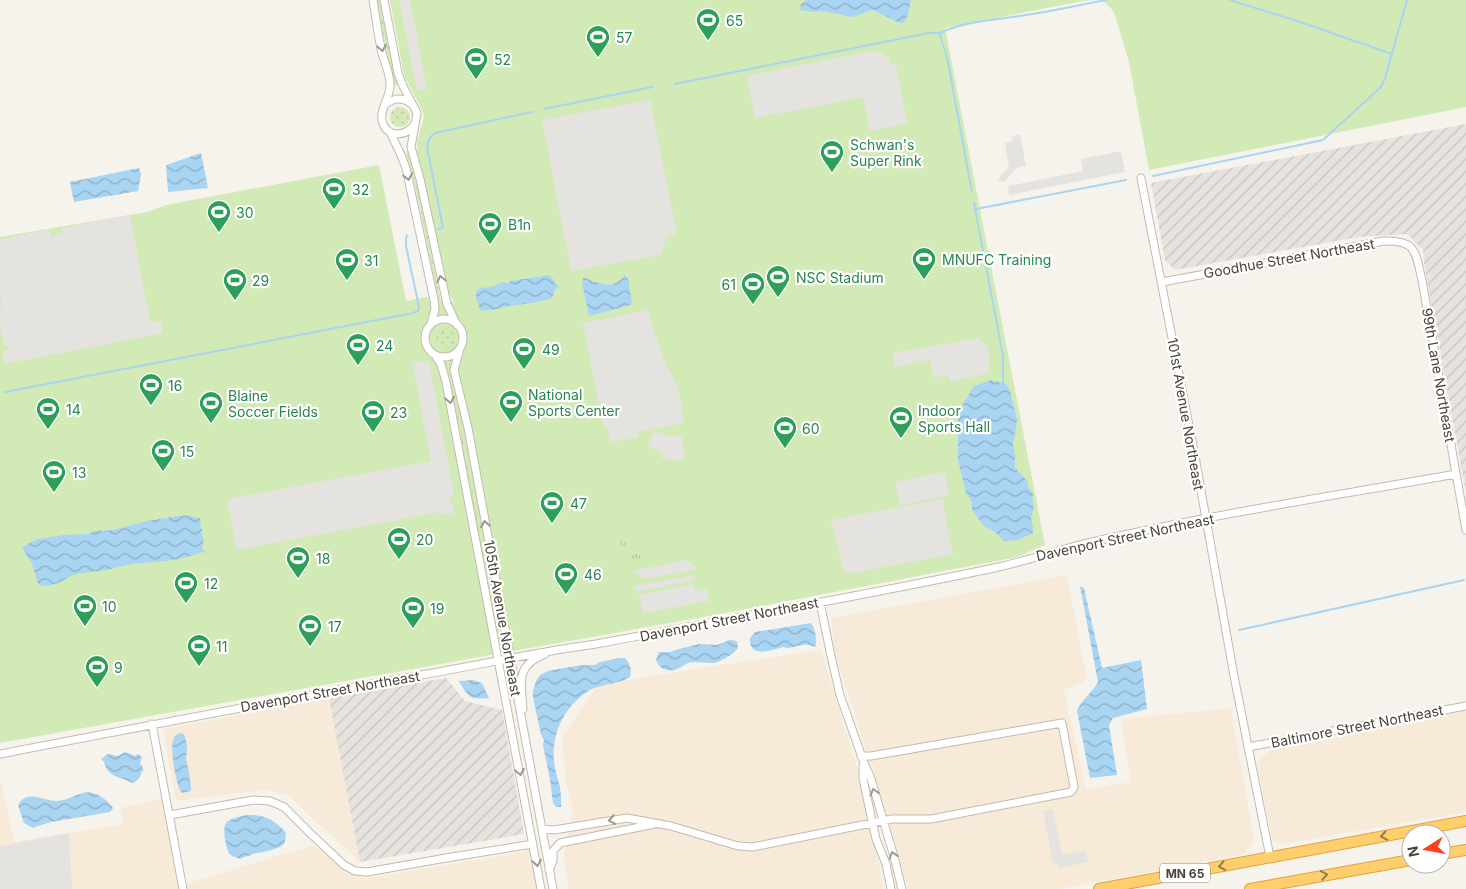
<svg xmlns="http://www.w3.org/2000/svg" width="1466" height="889" viewBox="0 0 1466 889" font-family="Inter,sans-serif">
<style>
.commercial{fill:#f7ead8}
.industrial{fill:url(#industrial-furrows)}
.grass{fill:#d2eab5}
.park{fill:url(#park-tufts)}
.garden{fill:url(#garden-dots)}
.parking{fill:#e5e3e0}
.water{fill:url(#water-waves)}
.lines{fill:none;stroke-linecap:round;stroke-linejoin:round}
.stream{stroke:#a9d4f2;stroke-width:2}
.minor-casing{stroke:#c2bbae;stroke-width:9}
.highway-casing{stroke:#e0a43c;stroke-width:12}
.minor{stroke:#fff;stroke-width:7}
.highway{stroke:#ffcf6e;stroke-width:10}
.oneway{stroke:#9c9892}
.oneway2{stroke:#937c4e}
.labels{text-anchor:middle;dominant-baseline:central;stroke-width:4.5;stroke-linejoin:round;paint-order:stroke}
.shield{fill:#fff;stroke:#817c74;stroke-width:1}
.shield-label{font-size:12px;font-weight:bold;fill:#4b4439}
.leisure-label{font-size:14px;fill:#27864d;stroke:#fff;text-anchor:start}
.street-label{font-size:14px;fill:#4b4439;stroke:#fff}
</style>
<defs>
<pattern id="industrial-furrows" width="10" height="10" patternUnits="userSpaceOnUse" patternTransform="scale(1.25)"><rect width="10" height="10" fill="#e6e2dd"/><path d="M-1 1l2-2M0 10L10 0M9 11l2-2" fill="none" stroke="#c7c3be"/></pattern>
<pattern id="park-tufts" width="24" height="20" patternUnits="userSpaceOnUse" patternTransform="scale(1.25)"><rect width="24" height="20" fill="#d2eab5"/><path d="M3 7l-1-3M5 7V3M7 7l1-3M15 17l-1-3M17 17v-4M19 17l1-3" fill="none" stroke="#b6ca9c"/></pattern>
<pattern id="garden-dots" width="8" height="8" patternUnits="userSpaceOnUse" patternTransform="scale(1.25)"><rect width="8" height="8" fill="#d2eab5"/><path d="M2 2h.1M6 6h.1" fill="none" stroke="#b6ca9c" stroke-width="1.8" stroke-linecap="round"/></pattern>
<pattern id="water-waves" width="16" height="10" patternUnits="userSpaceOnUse" patternTransform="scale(1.25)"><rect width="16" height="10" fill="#a9d4f2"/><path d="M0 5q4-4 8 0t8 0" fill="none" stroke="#8caec5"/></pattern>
</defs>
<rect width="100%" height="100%" fill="#f6f3ec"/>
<path class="commercial" d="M1067,575L1087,679L1079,684L1064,690L1086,790L1131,782L1121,719L1231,708L1254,840L1244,854L1059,889H908L899,854L835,653L831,618Z
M821,650L859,774L884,889H569L564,857L573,811L565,776L562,737L596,687L649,676Z
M329,698L360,862L288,795L264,790L176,801L163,729Z
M1466,710V812L1283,844H1278L1272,840L1257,763L1270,750Z
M0,785H2L14,842L123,824L120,808L162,799L178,889H0Z
M314,845L363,879L529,851L537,889H187L186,884Z"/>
<path class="industrial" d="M1466,124V493L1424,263L1423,250L1407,234L1359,237L1175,270L1165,260L1151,183Z
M446,678L465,701L502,710L524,834L360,862L329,698Z"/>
<path class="grass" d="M390,0H1088L945,28L1045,545L1017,557L731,612L0,743V237L147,212L166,205L379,165L406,301L426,297L453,301L440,274L420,179L417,152V141L424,117L423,112L404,75Z
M1103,0H1466V107L1149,170L1129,62L1114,12Z"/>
<path class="park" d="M624,532L634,537V539H640L638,544L644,546C640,552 645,559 642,565L629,569L625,566L618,533Z"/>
<path class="garden" d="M377,0H380L398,85H395L383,35Z
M390 117a10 10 0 1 1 20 0a10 10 0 1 1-20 0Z
M408,152L419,193L441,301H439C427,252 421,201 406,153Z
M435 338a10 10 0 1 1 20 0a10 10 0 1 1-20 0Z
M448,372L456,405L487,569H486L477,536L446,373Z"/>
<path class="parking" d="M399,0H410L427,89L417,91Z
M873,51L882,53L888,58L891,65L896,64L907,123L870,131L863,97L755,118L747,76Z
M650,100L677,234L667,236L660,255L571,271L542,120Z
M1020,134L1026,166L1018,167L1004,182L997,180L1009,167L1005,143L1013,141L1012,136Z
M1121,151L1125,172L1009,195L1008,186L1083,171L1081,159Z
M130,215L150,322L161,321L163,333L5,364L2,351L10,349L9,346H4L0,327V308L2,307L0,295V240L49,229L51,236L62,233V228Z
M649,310L652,327L666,364L678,387L684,423L638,432L639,437L610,442L607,427L603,425L583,323Z
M978,338L987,346L990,362L988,366L989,373L950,382L948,375L934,378L930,360L895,367L892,353Z
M412,361L429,362L454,495L449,497L453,506L454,514L440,515L439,512L236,550L227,499L431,461Z
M655,431L667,436H682L685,459L673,460L661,458L662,452L647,446Z
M945,472L949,495L900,505L895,482Z
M943,499L945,514L946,515L947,521V528L948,531H950V543L954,554L852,573H847L843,570L831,520Z
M686,560L698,569L644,579L633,571Z
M694,575L695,580L636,592L635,586Z
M694,584L695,590L706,588L709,601L643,613L639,595Z
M1053,809L1062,855L1086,851L1088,862L1059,868L1057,863H1053L1043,811Z
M69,833L72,889H0V846Z"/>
<path class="water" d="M806,0H911C909,8 909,17 903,23L898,22L875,11L872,10L856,16L852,17L824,11L812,12L800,10L801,4Z
M201,153L208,188L168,192L166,165Z
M139,168L141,174L138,191L74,202L70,182Z
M549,275L553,279L555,284L559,286L555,290L552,298C536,304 520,304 504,307C496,309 488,312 480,310L476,298V292L480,288L492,287L502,282L507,283L511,281Z
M625,275L628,279L632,302L631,305L589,316L582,283L583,278H585C595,282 609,289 619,281C621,280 623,277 625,275Z
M991,380L1006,384L1010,391L1017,420L1013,446L1015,455V468L1028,482V487L1033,494L1032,499L1034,506L1031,519L1033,527V533L1018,540L1004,541L996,533L984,526L972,510V502L966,493L958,460V420L963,404L974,386Z
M185,515L200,518L201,528L203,531L201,532C204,538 204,543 202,549L205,551L204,553L201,552C185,560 158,562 141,563C133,563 122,566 115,568C105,571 94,571 84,573C80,573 73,574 69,577C61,582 48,589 38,584L32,564L22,548L31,542L39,539L64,535L88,534L95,531L113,530L147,521Z
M1080,586L1084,588L1102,668L1141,660L1147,709L1113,718L1109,725L1117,775L1090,778L1077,711C1082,699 1092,693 1098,682Z
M811,623C815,628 818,641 815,647C804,642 798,647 787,648C782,648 785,646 780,648C768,651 749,658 750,638L755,632Z
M730,640L737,641L738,648C734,654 719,663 712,663C703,663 696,661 688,663C681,666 676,672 667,670C661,669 658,665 656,660L659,652H671L675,650L699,644L717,645Z
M620,658H625C630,663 632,670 630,677C618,685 603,683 590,690C561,708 548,740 556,773C560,786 562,794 561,807H556L553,803L550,780L543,745L544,740L541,735L533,697V691L536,681L540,675L548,671L581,665H595L600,662Z
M473,680L482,683L489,698C470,700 468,697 459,681Z
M180,733L184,734C186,739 187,746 187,750C187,753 186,756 186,758C188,769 191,780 191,791L182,793C176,787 169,746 174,738C175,734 177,735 180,733Z
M125,752L135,756L138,754L142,757L140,763L144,770L142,771C140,778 138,781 132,783C120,776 108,778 104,762L101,759L108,754L118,756Z
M88,792C100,794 106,799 113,808L110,812L51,822L38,826L33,828L24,823L18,805C27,788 45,802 58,801C69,800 78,793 88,792Z
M245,815C263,814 275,820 286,833C285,837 286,842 283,845C278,849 261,853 256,853C250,856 245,856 240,859C236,857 232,857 229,853C226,848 222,828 226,823C230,818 240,817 245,815Z"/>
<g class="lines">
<path class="stream" d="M1230,0L1300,22L1392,54
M940,33C967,20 997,20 1026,15C1053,11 1080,5 1106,0
M675,84L929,33H939L947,57L972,192
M544,109L652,87
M1153,176L1323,140L1381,87L1385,78L1407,0
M974,203L1003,356V385
M976,209L1126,180
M438,229L443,228L427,147C428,140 429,137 435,133L532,112
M5,392L413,313L418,311L419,307L406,246V238L407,235
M1239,630L1464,580"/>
<g class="minor-casing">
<path id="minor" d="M373,0C376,18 378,36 382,53C385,64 391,76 390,87C389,99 378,112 383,124C389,138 406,136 414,125
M384,0L398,73L403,86L417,113L411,147L420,179L447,304L457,325
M386,104C394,98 402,97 410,103
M390,132L401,155L406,168L434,300L435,309L431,324
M1141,178L1194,451L1234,676L1270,857
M1162,282L1384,241C1417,240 1415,252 1422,280L1466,530
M425 338a19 19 0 1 1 38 0a19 19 0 1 1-38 0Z
M460,348L454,370L468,428L553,889
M434,354L441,364L446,382L541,889
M820,602L831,656L840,695L864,763L871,779L895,860L902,889
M523,709C521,682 515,666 545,654
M152,724L183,889
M1248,747L1466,706
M0,754C140,727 280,700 421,675C479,665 537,652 596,644C729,619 862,596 994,568C1031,560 1067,547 1105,539C1221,513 1339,495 1456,474
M863,766V779L876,839L886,864L891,889
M170,815L253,800L270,801L284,807L312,835L344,865L355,871L367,872L446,858L533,844
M542,829L554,830L627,818L671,826L738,846L753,847L892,819H931L1071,792L1074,787L1062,723L871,756H861
M549,870L553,861V851L560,843L655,824"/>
</g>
<g class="highway-casing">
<path id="highway" d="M1441,854L1466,850
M1099,889L1466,821
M1250,889L1411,860"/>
</g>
<use href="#minor" class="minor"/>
<use href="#highway" class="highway"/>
</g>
<defs><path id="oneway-chevron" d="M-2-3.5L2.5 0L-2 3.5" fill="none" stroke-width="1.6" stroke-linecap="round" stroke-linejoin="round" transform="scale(1.25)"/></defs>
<g class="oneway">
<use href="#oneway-chevron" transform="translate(382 48) rotate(79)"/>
<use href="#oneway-chevron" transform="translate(408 177) rotate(79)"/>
<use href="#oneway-chevron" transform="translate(441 279) rotate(-103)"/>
<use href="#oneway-chevron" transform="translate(450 400) rotate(79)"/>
<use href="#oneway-chevron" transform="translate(485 524) rotate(-100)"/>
<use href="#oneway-chevron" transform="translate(520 772) rotate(79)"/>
<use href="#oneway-chevron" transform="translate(874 792) rotate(-107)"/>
<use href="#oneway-chevron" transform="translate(612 820) rotate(170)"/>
<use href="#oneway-chevron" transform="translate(893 855) rotate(-107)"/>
<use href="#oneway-chevron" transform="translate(537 863) rotate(81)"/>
</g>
<g class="oneway2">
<use href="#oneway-chevron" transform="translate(1384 836) rotate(169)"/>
<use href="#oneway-chevron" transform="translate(1222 866) rotate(169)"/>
<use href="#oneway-chevron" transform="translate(1324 875) rotate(-10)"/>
</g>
<defs>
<g id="stadium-pin" transform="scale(1.25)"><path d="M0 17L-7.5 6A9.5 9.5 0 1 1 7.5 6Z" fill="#2e9e5b" stroke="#fff"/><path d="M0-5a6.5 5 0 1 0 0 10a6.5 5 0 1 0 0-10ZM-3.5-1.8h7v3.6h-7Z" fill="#fff"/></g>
</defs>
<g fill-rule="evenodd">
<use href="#stadium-pin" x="708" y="20"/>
<use href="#stadium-pin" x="598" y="37"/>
<use href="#stadium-pin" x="476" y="59"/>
<use href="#stadium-pin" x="832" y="152"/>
<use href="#stadium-pin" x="334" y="189"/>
<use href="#stadium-pin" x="219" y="212"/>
<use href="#stadium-pin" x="490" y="224"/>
<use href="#stadium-pin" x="924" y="259"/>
<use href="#stadium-pin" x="347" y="260"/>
<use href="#stadium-pin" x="778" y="277"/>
<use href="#stadium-pin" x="235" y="280"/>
<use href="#stadium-pin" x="753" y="284"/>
<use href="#stadium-pin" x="358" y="345"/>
<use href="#stadium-pin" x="524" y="349"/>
<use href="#stadium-pin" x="151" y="385"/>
<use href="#stadium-pin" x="511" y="402"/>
<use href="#stadium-pin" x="211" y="403"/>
<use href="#stadium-pin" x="48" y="409"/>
<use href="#stadium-pin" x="373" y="412"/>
<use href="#stadium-pin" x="901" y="418"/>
<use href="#stadium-pin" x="785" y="428"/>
<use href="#stadium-pin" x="163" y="451"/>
<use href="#stadium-pin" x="54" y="472"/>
<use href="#stadium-pin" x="552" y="503"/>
<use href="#stadium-pin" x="399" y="539"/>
<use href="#stadium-pin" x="298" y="558"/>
<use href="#stadium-pin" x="566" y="574"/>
<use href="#stadium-pin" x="186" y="583"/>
<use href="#stadium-pin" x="85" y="606"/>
<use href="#stadium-pin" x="413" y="608"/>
<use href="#stadium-pin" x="310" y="626"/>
<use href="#stadium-pin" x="199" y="646"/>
<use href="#stadium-pin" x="97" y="667"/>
</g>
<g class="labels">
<rect class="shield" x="1160" y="863.5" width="50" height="19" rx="4"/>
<g class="shield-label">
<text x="1185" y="873">MN 65</text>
</g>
<g class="leisure-label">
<text x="726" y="20">65</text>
<text x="616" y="37">57</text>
<text x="494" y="59">52</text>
<text x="850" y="144">Schwan's<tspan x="850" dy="16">Super Rink</tspan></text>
<text x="352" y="189">32</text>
<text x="236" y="212">30</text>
<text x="508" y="224">B1n</text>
<text x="942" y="259">MNUFC Training</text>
<text x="364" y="260">31</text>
<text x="796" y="277">NSC Stadium</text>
<text x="252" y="280">29</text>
<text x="736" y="284" text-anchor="end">61</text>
<text x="376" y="345">24</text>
<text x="542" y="349">49</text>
<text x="168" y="385">16</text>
<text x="528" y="394">National<tspan x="528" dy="16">Sports Center</tspan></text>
<text x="228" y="395">Blaine<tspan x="228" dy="16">Soccer Fields</tspan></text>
<text x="66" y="409">14</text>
<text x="918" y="410">Indoor<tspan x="918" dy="16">Sports Hall</tspan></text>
<text x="390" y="412">23</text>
<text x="802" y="428">60</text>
<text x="180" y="451">15</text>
<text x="72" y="472">13</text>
<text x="570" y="503">47</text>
<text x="416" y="539">20</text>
<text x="316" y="558">18</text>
<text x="584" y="574">46</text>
<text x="204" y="583">12</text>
<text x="102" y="606">10</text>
<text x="430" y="608">19</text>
<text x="328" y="626">17</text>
<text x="216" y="646">11</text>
<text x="114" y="667">9</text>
</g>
<g class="street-label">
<text transform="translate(1289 258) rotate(-10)">Goodhue Street Northeast</text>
<text transform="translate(1439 375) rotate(80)">99th Lane Northeast</text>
<text transform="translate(1186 414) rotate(80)">101st Avenue Northeast</text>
<text transform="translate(1125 537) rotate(-12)">Davenport Street Northeast</text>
<text transform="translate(503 618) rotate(80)">105th Avenue Northeast</text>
<text transform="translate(729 619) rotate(-11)">Davenport Street Northeast</text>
<text transform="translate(330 691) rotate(-10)">Davenport Street Northeast</text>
<text transform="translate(1357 726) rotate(-11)">Baltimore Street Northeast</text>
</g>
</g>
<g transform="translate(1426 849) rotate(259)"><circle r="24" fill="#ffffff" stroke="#b7b4b0"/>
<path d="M0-4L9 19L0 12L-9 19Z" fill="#fc3f1d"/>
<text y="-8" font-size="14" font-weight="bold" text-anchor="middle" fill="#4b4439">N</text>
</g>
</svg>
